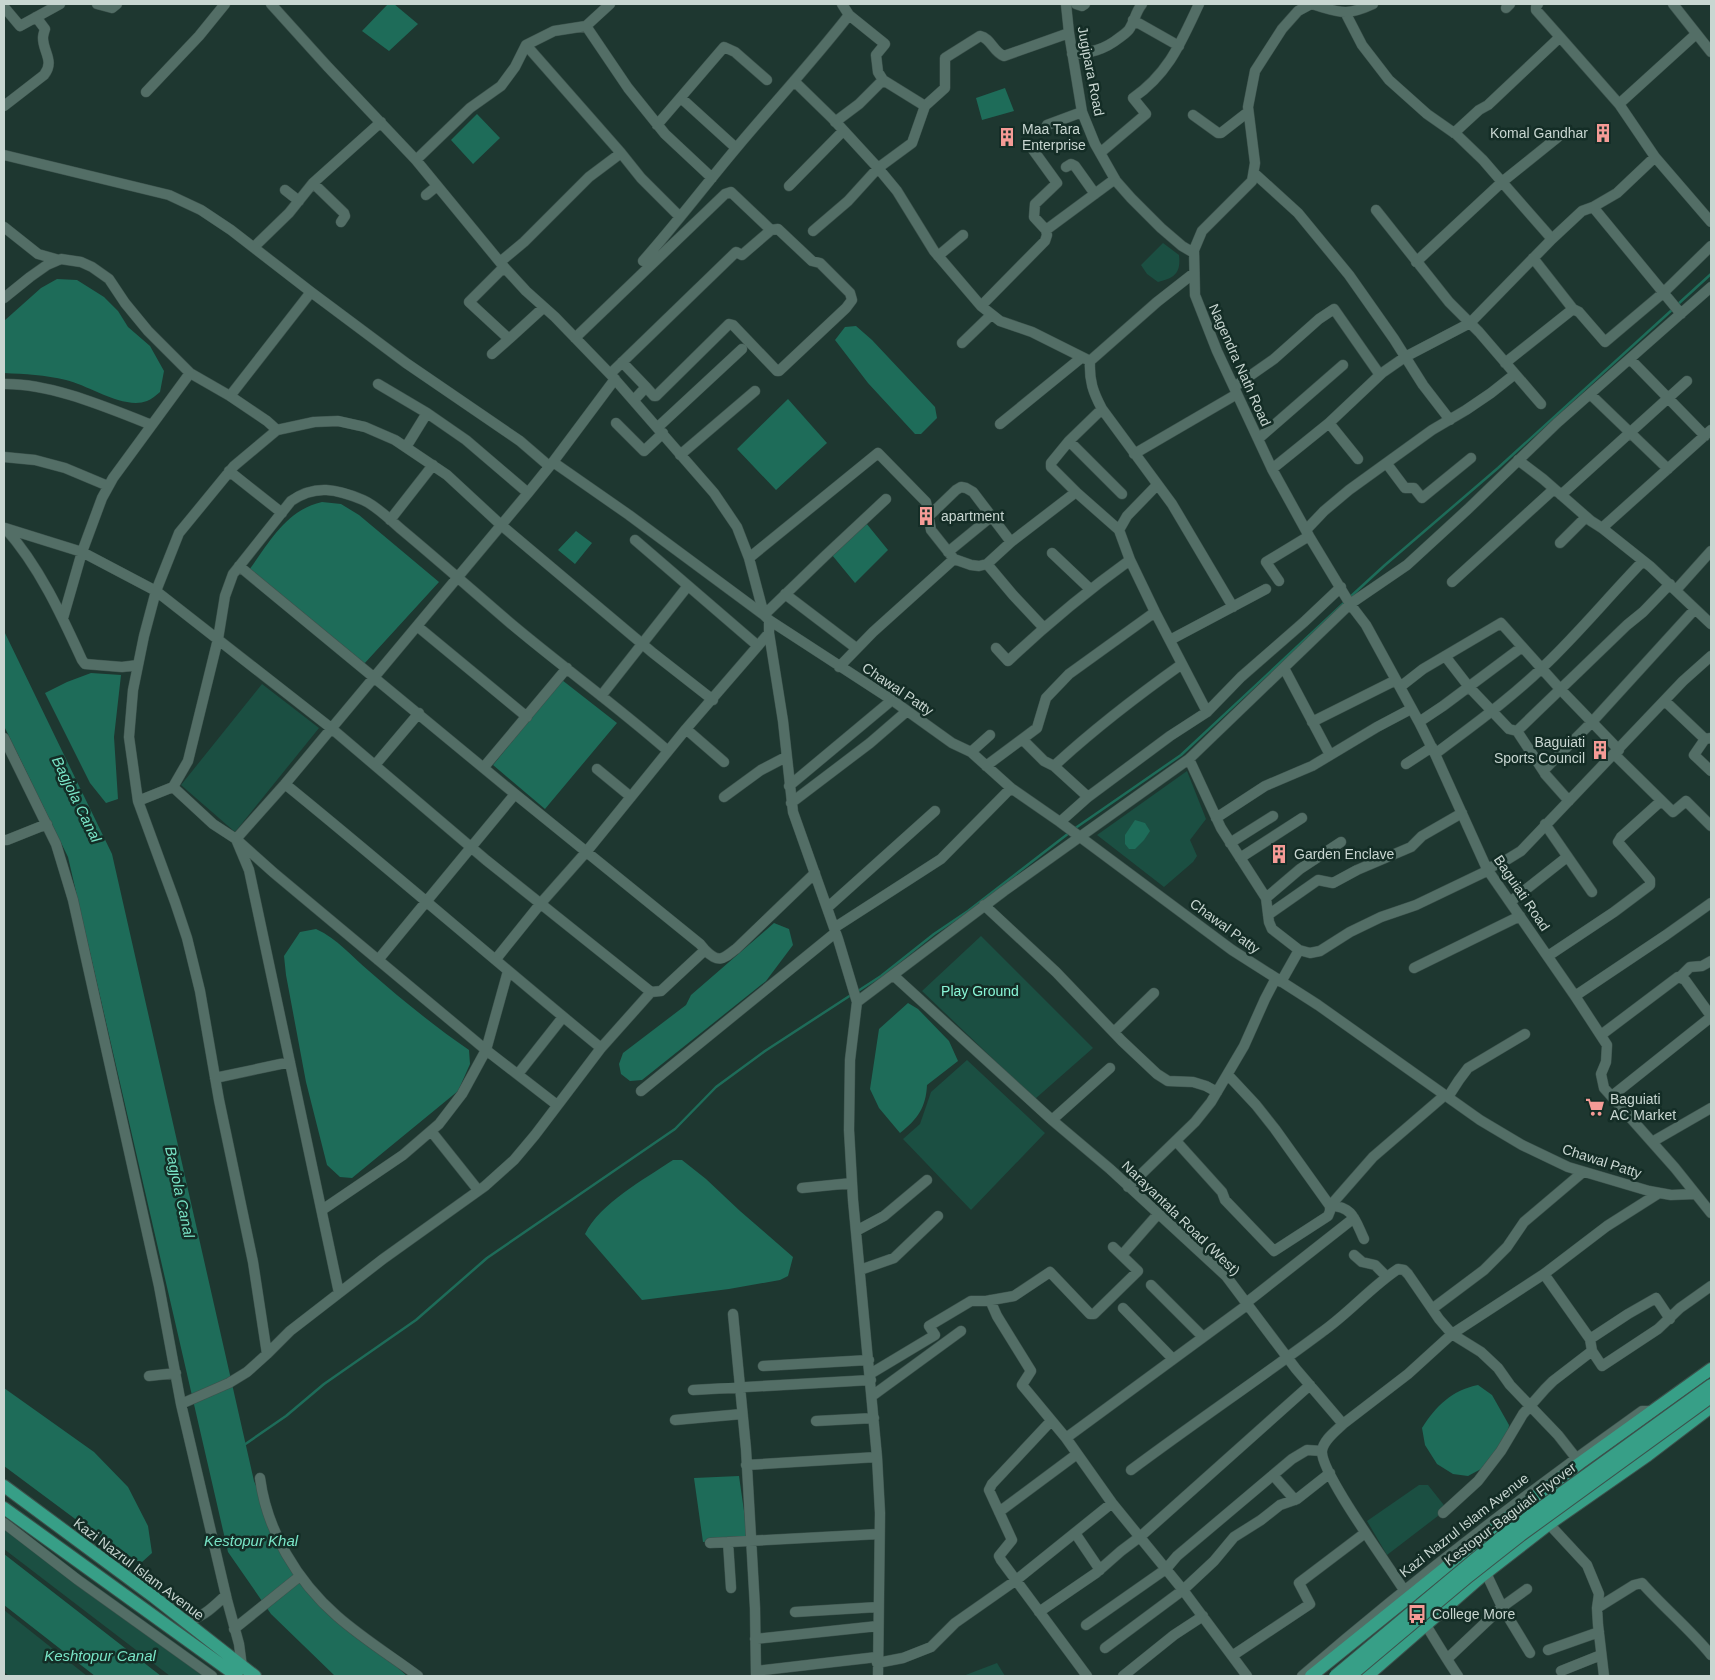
<svg xmlns="http://www.w3.org/2000/svg" width="1715" height="1680" viewBox="0 0 1715 1680" font-family="Helvetica,sans-serif">
<style>
.green{fill:#1b4f42}
.water{fill:#1e6c59}
.lines{fill:none;stroke-linecap:round;stroke-linejoin:round}
.stream{stroke:#1e6c59;stroke-width:2.5}
.minor-casing{stroke:#3c524c;stroke-width:11}
.major-casing{stroke:#3c524c;stroke-width:14}
.minor{stroke:#536e66;stroke-width:10}
.major{stroke:#379f87;stroke-width:12}
.major-bridge-casing{stroke:#3c524c;stroke-width:14;stroke-linecap:butt}
.major-bridge{stroke:#379f87;stroke-width:12}
.labels{text-anchor:middle;dominant-baseline:central;stroke-width:5;stroke-linejoin:round;paint-order:stroke}
.street-label{font-size:14px;fill:#c8d6d1;stroke:#142d26}
.poi-label{font-size:14px;fill:#c8d6d1;stroke:#142d26;text-anchor:start}
.park-label{font-size:14px;fill:#8af6d7;stroke:#142d26}
.water-label{font-size:15px;font-style:italic;fill:#79e5c7;stroke:#142d26}
</style>
<rect width="100%" height="100%" fill="#1e3730"/>
<path class="green" d="M1163,243L1179,255C1181,273 1175,278 1158,282L1147,274L1141,265Z
M262,684L319,728L235,832L181,785Z
M1187,771L1206,819L1190,840L1197,856L1193,862L1164,887L1097,835Z
M981,936L1093,1048L1035,1099L922,991Z
M967,1060L1045,1133L971,1210L903,1139L920,1124L931,1092Z
M1419,1485H1428L1447,1509L1387,1555L1367,1521Z
M4,1523L212,1676H170L4,1549Z
M4,1610L87,1676H9L4,1672Z
M997,1663L1005,1676H963Z"/>
<path class="water" d="M388,4H394L418,24L389,51L362,31Z
M1005,88L1014,111L982,120L976,98Z
M477,114L500,138L473,164L451,140Z
M57,279L77,280L104,297L118,311L128,327L150,346L164,371L160,392C156,395 152,399 147,401C124,410 88,385 66,380C45,375 25,374 4,373V321L41,288Z
M856,326L872,340L935,407L937,418L921,434H915L868,383L835,340L845,327Z
M788,399L827,443L776,490L737,449Z
M322,502L341,504L359,515L439,582L364,664L249,570C269,543 286,510 322,502Z
M866,523L888,550L855,583L832,555Z
M576,531L592,543L575,564L558,550Z
M4,631L112,854L254,1481L293,1573L407,1676H335L271,1614L228,1552L68,857L4,726Z
M91,673L121,675L114,737L118,799L106,803L90,783L45,693L67,682Z
M562,680L617,723L545,809L493,765Z
M1135,820L1145,823L1150,831L1144,840L1135,849H1129L1125,844V835Z
M774,923L789,929L793,945L766,981L642,1080L630,1081L621,1074L619,1064L623,1053L686,1005L691,995Z
M316,929C338,939 351,956 369,971C401,999 434,1026 469,1050L470,1064L458,1091L352,1178L340,1177L327,1165L306,1082L286,975L284,956L300,932Z
M908,1003L918,1009L949,1041L958,1061L927,1085C926,1107 918,1119 900,1133L879,1108L870,1089L879,1029Z
M673,1160H682L706,1179L740,1211L793,1257L788,1276L780,1280L729,1289L642,1300L585,1234C600,1203 645,1179 673,1160Z
M1478,1385L1492,1395L1509,1425L1507,1439L1481,1469L1468,1476L1453,1474L1437,1464L1425,1445L1422,1428C1436,1406 1452,1390 1478,1385Z
M4,1388L94,1452L128,1487L148,1526L152,1553L142,1562L129,1559L4,1466Z
M739,1476L748,1539L703,1542L694,1478Z
M4,1554L161,1676H95L4,1605Z"/>
<g class="lines">
<path class="stream" d="M1677,305L1711,274
M1349,598L1385,565L1498,468L1673,309
M1074,829L1181,755L1345,602
M858,991L881,976L934,934L968,911L1069,833
M244,1445L286,1416L324,1384L416,1320L487,1258L675,1129L716,1087L765,1051L851,995"/>
<g class="minor-casing">
<path id="minor" d="M97,4L112,8L117,4
M271,4L327,66L416,160L504,267L526,291L555,317L612,376L714,493L737,527L749,558L764,615L769,620V633L783,721L793,812L838,939L857,1002L850,1060L849,1130L853,1200L877,1457L880,1513L878,1676
M610,4L586,26L628,88L665,134L712,178
M1066,4L1069,33L1082,112L1095,144L1116,181L1131,198L1161,228L1182,246L1194,253
M1076,4L1082,6L1085,4
M1373,4C1345,17 1340,12 1311,4L1298,11L1282,29L1255,71L1248,107L1255,163L1252,181L1202,231L1194,250L1195,295L1217,351L1272,469L1309,536L1350,604L1366,625L1419,722L1435,754L1487,869L1575,996L1607,1045L1606,1062L1601,1074L1604,1088L1675,1168L1711,1213
M1673,4L1711,52
M4,7L20,26L60,4
M1506,8L1510,4
M1345,12L1362,45L1389,80L1427,114L1457,135L1483,160L1502,182L1558,137
M1133,20L1179,46
M1696,34L1619,104L1655,157L1711,222
M1560,37L1619,104
M526,45L621,153L641,178L680,217
M1072,54C1090,53 1104,50 1119,38C1123,35 1128,32 1130,28C1135,20 1135,13 1142,4
M883,80L925,106
M794,81L833,119L878,168L897,191L934,251L981,306L1000,321L1032,332L1090,361
M146,92L199,36L225,4
M681,98L736,148
M4,106L44,75C55,61 43,52 43,38C43,35 44,32 45,29L36,17
M1193,115L1218,133H1221L1248,112
M835,122L859,104L883,80L878,72L876,55L885,44L849,15L842,4
M657,125L724,47L735,52L767,80
M1047,125L1082,112
M1454,133L1479,110L1488,105L1560,37L1536,10V7L1538,4
M1031,147L1057,183L1035,204L1034,217L1046,230L1115,179
M1100,153L1146,114L1133,98C1169,73 1181,42 1199,4
M4,155L169,195L201,210L231,230L311,292L406,363L520,441L549,466
M1655,157L1617,193L1593,207L1681,314
M416,160L470,108L501,86L515,67L526,45L554,31L586,26
M1066,167L1071,164L1075,166L1095,194
M1254,173L1298,213L1349,275L1394,339L1423,385L1450,420
M313,183L344,213L345,216L341,222
M789,186L843,131
M285,190L299,201
M426,195L437,186
M1376,210L1449,302L1479,332L1541,404
M4,227L38,254L59,260
M813,231L848,201L878,168L912,143L925,106L945,88V58L980,36C991,38 993,52 1004,56L1069,33
M1552,239L1582,211L1593,207
M254,247L289,213L313,183L381,122
M938,256L963,235
M1533,258L1573,309L1579,312L1605,342L1663,293L1711,246
M643,261C676,224 706,184 738,146C775,102 814,60 849,15
M500,262L524,242L589,177L621,153
M1194,273L1157,302L1090,361C1089,381 1093,392 1102,409L1172,504L1233,607
M4,298L30,277L47,265L61,259L81,262L92,267L109,279L125,303L148,331L190,373L230,396L267,421L277,430
M981,306L1045,241L1047,235L1046,230
M575,338L725,194L731,192L771,230L778,229L812,261L820,263L850,293L852,300L846,308L779,371H777L733,325L729,324L656,396H654L646,387L634,400
M509,339L543,308
M962,343L991,315
M492,354L509,339L469,302L504,267
M1630,359L1705,436
M622,362L646,387
M1505,363L1573,309
M610,374L736,252L742,255L771,230
M4,384C51,383 108,408 152,425
M378,384L427,413L406,447
M1234,387L1274,359L1319,319L1334,309L1380,375
M1590,394L1668,469
M230,396L311,292
M427,413L466,440L528,493
M616,423L644,451L663,433
M1329,423L1358,459
M1000,424L1081,358
M658,427L742,349
M1258,439L1343,365
M1069,441L1122,494
M1134,454L1237,394
M680,455L755,391
M4,457L35,460L65,468L108,486
M1518,460L1543,479L1591,521L1602,528L1651,567L1711,624
M553,462L629,515L764,615L825,556L886,499
M1387,464L1405,488H1414L1422,498L1471,458
M1272,469L1329,423L1382,373L1405,357L1470,323L1552,239L1502,182L1416,262
M229,471L282,513
M1076,492L1051,467V463L1069,441L1102,409
M1561,495L1687,381
M928,517L956,490L961,487L966,488L973,492L1011,542
M390,520L433,465
M5,528L82,552L156,591L331,728L486,860L651,992L661,991L705,950L700,944L515,794L239,566
M5,528C39,566 61,614 82,660L85,664L122,667L138,665
M1602,528L1711,430
M1119,530L1127,516L1157,485
M1306,530L1324,511L1349,490L1432,430L1466,410L1491,393L1515,374
M635,540L758,646
M1560,543L1586,517
M948,552L992,516
M1052,553L1090,589
M749,558L878,453L926,502L931,530L954,559L971,565L979,566L987,564L1013,595L1043,627
M987,564L1011,542L1076,492L1119,530L1130,560L1155,612L1207,712
M1279,581L1266,562L1309,536
M1452,582L1554,489
M1676,590L1711,551
M785,594L856,648
M63,618L82,552L102,498L113,478L190,373
M769,620L892,700L952,743L971,752L1011,788L1060,822L1232,950L1318,1005L1480,1120L1522,1145L1568,1167L1649,1191L1671,1195L1695,1194
M417,626L527,717
M1170,640L1266,589
M996,648L1008,661C1047,624 1087,591 1130,560
M1445,656L1469,687L1509,729L1517,731L1627,625L1643,612L1670,584
M839,667L873,632L954,559
M1284,668L1330,755
M1400,687L1423,669L1501,623L1561,690L1619,750
M601,696L687,587
M1665,701L1705,739L1711,738
M1312,722L1396,680
M1419,722L1443,706L1522,647
M686,729L724,762
M1517,731L1544,772
M4,738L56,844L73,900L159,1286L181,1404L227,1600L239,1644L242,1667
M1705,739L1694,755L1711,771
M1023,740L1044,761L1054,766L1088,797
M971,752L990,735
M1435,754C1472,726 1510,699 1543,667C1578,634 1609,596 1643,561
M1614,754L1673,812L1686,801L1711,826
M1189,759L1221,828L1266,898L1269,922L1272,929L1299,950L1310,953L1320,951L1350,932L1381,917L1416,905L1489,870
M1406,764L1432,747
M375,765L419,713
M986,766L1037,728L1046,698L1069,674L1155,612
M1054,766C1094,729 1137,696 1182,664
M484,767L567,668
M597,769L631,797
M285,784C392,871 495,961 601,1048
M789,786L892,700
M173,787L213,824L236,839L274,873L486,1050L557,1105
M724,797L761,770L786,757
M138,801L173,787L188,761L218,639L225,596L233,574L291,501C315,484 337,489 363,500C377,506 390,520 402,530C438,560 473,591 509,622C561,666 617,706 668,751
M1569,801L1545,774L1544,770L1592,722L1695,609
M791,803L870,743L907,711
M1216,818L1265,786L1312,766L1377,727L1411,709
M1060,822L1088,797L1170,736L1207,712L1241,677L1304,622L1341,587
M1545,824L1592,892
M4,840H7L47,824
M1230,843L1273,816
M1240,858L1302,818
M1487,869L1508,859L1521,851L1683,681L1711,656
M1266,898L1300,869L1341,842
M1510,902L1567,857
M984,905L1056,972L1122,1041L1157,1074L1168,1081L1193,1082L1206,1086L1217,1092
M827,908L935,811
M1268,915L1318,880L1333,883L1357,870L1404,850L1411,847L1422,836L1462,813
M834,928L941,859L1011,788
M705,950C719,964 723,959 737,948L815,873
M1548,956L1614,912L1650,885V880L1618,842L1621,837L1661,801
M496,959L541,903L587,851L686,729L769,633
M378,960L515,794
M1414,968L1520,916
M893,975L1052,1120L1110,1169L1226,1276L1296,1369L1343,1424C1336,1431 1323,1440 1322,1451C1320,1473 1395,1574 1409,1598C1426,1624 1441,1651 1458,1676
M1680,977L1690,967L1702,966L1711,961
M1281,982L1299,950
M1575,996L1666,935L1711,903
M857,1002L1004,891L1189,759L1350,604L1407,565L1468,509L1557,423L1711,287
M1114,1032L1154,993
M1601,1035L1678,977L1685,980L1711,1016
M518,1074L563,1017
M1228,1075L1256,1105L1275,1129L1330,1206L1373,1157L1445,1095
M215,1078L290,1062
M641,1091L835,933
M1612,1096L1711,1017
M1448,1097L1459,1080L1468,1068L1525,1034
M1052,1120L1110,1068
M431,1131L478,1190
M1176,1141L1222,1192L1225,1200L1274,1251L1328,1216L1330,1211V1206C1353,1206 1355,1220 1364,1239
M1652,1142L1711,1108
M1128,1187L1195,1122L1211,1102L1244,1046L1265,999L1276,978
M802,1188L852,1183
M322,1210L403,1155L439,1124L462,1094L486,1050L508,971
M856,1231L884,1216L927,1180
M1122,1255L1158,1214
M1354,1255L1362,1262L1375,1265L1387,1277
M860,1270L894,1258L938,1216
M1544,1274L1590,1339L1592,1351L1602,1366L1658,1329L1680,1308L1711,1286
M1151,1285L1203,1337
M339,1293L249,870L236,839L285,784L528,493L553,462L615,379
M990,1300L997,1316L1031,1371L1022,1385L1066,1438L1112,1503L1183,1590L1247,1676
M1246,1303L1354,1218
M1123,1308L1173,1359
M1432,1309L1484,1270L1507,1247L1524,1222L1583,1172
M733,1314L746,1449L755,1608L756,1676
M1590,1339L1628,1314L1656,1298L1670,1319
M267,1354L253,1262L219,1100L200,991L187,938L175,902L138,801L129,737L133,690L144,636L156,591L179,533L234,466L277,430L314,422L338,421L365,427L395,440L447,475L501,525L653,653L713,700
M763,1366L869,1360
M870,1374L935,1335L929,1326L971,1301H986L1014,1296L1050,1272L1090,1314H1094L1138,1271L1113,1247
M149,1376L176,1373
M693,1390L871,1380
M872,1396L961,1331
M181,1404L229,1383L247,1372L267,1354L290,1331L383,1259L485,1186L514,1160L535,1135L601,1048L651,992
M675,1420L742,1414
M816,1421L874,1418
M1051,1421L992,1484L989,1490L1012,1540L999,1556L1001,1560L1087,1676
M1343,1424L1408,1374L1452,1334L1544,1274L1607,1226L1659,1193
M1066,1438L1247,1305
M746,1465L877,1457
M1131,1470C1194,1423 1259,1379 1322,1332C1349,1313 1371,1287 1398,1269L1404,1270L1408,1274L1439,1319L1452,1334L1481,1352L1498,1368L1510,1385L1558,1435L1576,1458
M1273,1475L1295,1500
M260,1478C267,1531 297,1581 337,1616C362,1638 391,1656 418,1676
M999,1512L1077,1454
M1443,1513L1478,1481L1501,1451L1523,1414L1545,1389L1553,1381L1592,1351
M4,1523L78,1580L212,1676
M1549,1524L1587,1565L1599,1594L1597,1608L1598,1625L1604,1676
M1075,1533L1100,1570
M728,1542L731,1588
M710,1543L879,1534
M1486,1573L1502,1607L1530,1653
M1597,1608L1634,1585L1642,1583C1664,1608 1690,1629 1711,1655
M795,1612L878,1607
M1039,1612L1096,1573L1121,1551L1141,1536L1310,1385
M184,1621C202,1619 213,1607 226,1595
M1086,1625L1166,1569L1177,1556L1292,1459L1307,1450L1322,1451
M234,1629L300,1576
M755,1639L878,1626
M1105,1648L1183,1590L1214,1561L1234,1537L1261,1520L1280,1505L1297,1499L1330,1473
M1548,1650L1599,1632
M1232,1656L1310,1604L1299,1583L1365,1533
M1447,1659L1502,1607L1527,1589
M877,1663L903,1658L931,1647L955,1623L1015,1581L1112,1503
M756,1671L877,1657
M1561,1671L1601,1655
M1123,1676L1174,1635L1203,1616
M1302,1676C1411,1582 1525,1494 1642,1411H1653"/>
</g>
<g class="major-casing">
<path id="major" d="M4,1486L154,1597L255,1676
M4,1508L237,1676
M1311,1676L1511,1515L1580,1463L1711,1369
M1367,1676L1482,1576L1549,1524L1648,1455L1711,1407"/>
</g>
<use href="#minor" class="minor"/>
<use href="#major" class="major"/>
<g class="major-bridge-casing">
<path id="major-bridge" d="M1335,1676L1505,1534L1711,1385
M1350,1676L1469,1576L1521,1535L1711,1397"/>
</g>
<use href="#major-bridge" class="major-bridge"/>
</g>
<defs>
<g id="building-bare" transform="scale(1.5)"><path d="M-4-6H4V6H1V3H-1V6H-4ZM-2.5-4.3h1.7v1.8h-1.7ZM.8-4.3h1.7v1.8H.8ZM-2.5-1h1.7V.8h-1.7ZM.8-1h1.7V.8H.8Z" fill="#f59b96" stroke="#142d26" stroke-width="2.5" paint-order="stroke"/></g>
<g id="supermarket-bare" transform="scale(1.5)"><path d="M-6-5.5h2.5l.6 2H6L4.5 2H-2.5L-4.4-4H-6ZM-1.5 3.2a1.3 1.3 0 1 0 .1 0ZM3 3.2a1.3 1.3 0 1 0 .1 0Z" fill="#f59b96" stroke="#142d26" stroke-width="2.5" paint-order="stroke"/></g>
<g id="bus-bare" transform="scale(1.5)"><path d="M-5-6H5V4H4V6H2V4H-2V6H-4V4H-5ZM-3.5-4V0h7V-4ZM-3.5 1.2v1.5H-2V1.2ZM2 1.2v1.5H3.5V1.2Z" fill="#f59b96" stroke="#142d26" stroke-width="2.5" paint-order="stroke"/></g>
</defs>
<g fill-rule="evenodd">
<use href="#building-bare" x="1603" y="133"/>
<use href="#building-bare" x="1007" y="137"/>
<use href="#building-bare" x="926" y="516"/>
<use href="#building-bare" x="1600" y="750"/>
<use href="#building-bare" x="1279" y="854"/>
<use href="#supermarket-bare" x="1595" y="1107"/>
<use href="#bus-bare" x="1417" y="1614"/>
</g>
<g class="labels">
<g class="street-label">
<text transform="translate(1091 71) rotate(79)">Jugipara Road</text>
<text transform="translate(1240 365) rotate(66)">Nagendra Nath Road</text>
<text transform="translate(898 689) rotate(34)">Chawal Patty</text>
<text transform="translate(1522 893) rotate(56)">Baguiati Road</text>
<text transform="translate(1225 926) rotate(36)">Chawal Patty</text>
<text transform="translate(1602 1161) rotate(18)">Chawal Patty</text>
<text transform="translate(1181 1218) rotate(44)">Narayantala Road (West)</text>
<text transform="translate(1510 1514) rotate(-37)">Kestopur-Baguiati Flyover</text>
<text transform="translate(1464 1525) rotate(-38)">Kazi Nazrul Islam Avenue</text>
<text transform="translate(139 1569) rotate(37)">Kazi Nazrul Islam Avenue</text>
</g>
<g class="poi-label">
<text x="1022" y="129">Maa Tara<tspan x="1022" dy="16">Enterprise</tspan></text>
<text x="1588" y="133" text-anchor="end">Komal Gandhar</text>
<text x="941" y="516">apartment</text>
<text x="1585" y="742" text-anchor="end">Baguiati<tspan x="1585" dy="16">Sports Council</tspan></text>
<text x="1294" y="854">Garden Enclave</text>
<text x="1610" y="1099">Baguiati<tspan x="1610" dy="16">AC Market</tspan></text>
<text x="1432" y="1614">College More</text>
</g>
<g class="park-label">
<text x="980" y="991">Play Ground</text>
</g>
<g class="water-label">
<text transform="translate(77 799) rotate(64)">Bagjola Canal</text>
<text transform="translate(180 1192) rotate(78)">Bagjola Canal</text>
<text x="251" y="1540">Kestopur Khal</text>
<text x="100" y="1655">Keshtopur Canal</text>
</g>
</g>
<rect width="1715" height="1680" fill="none" stroke="#c8d6d1" stroke-width="10"/>
</svg>
